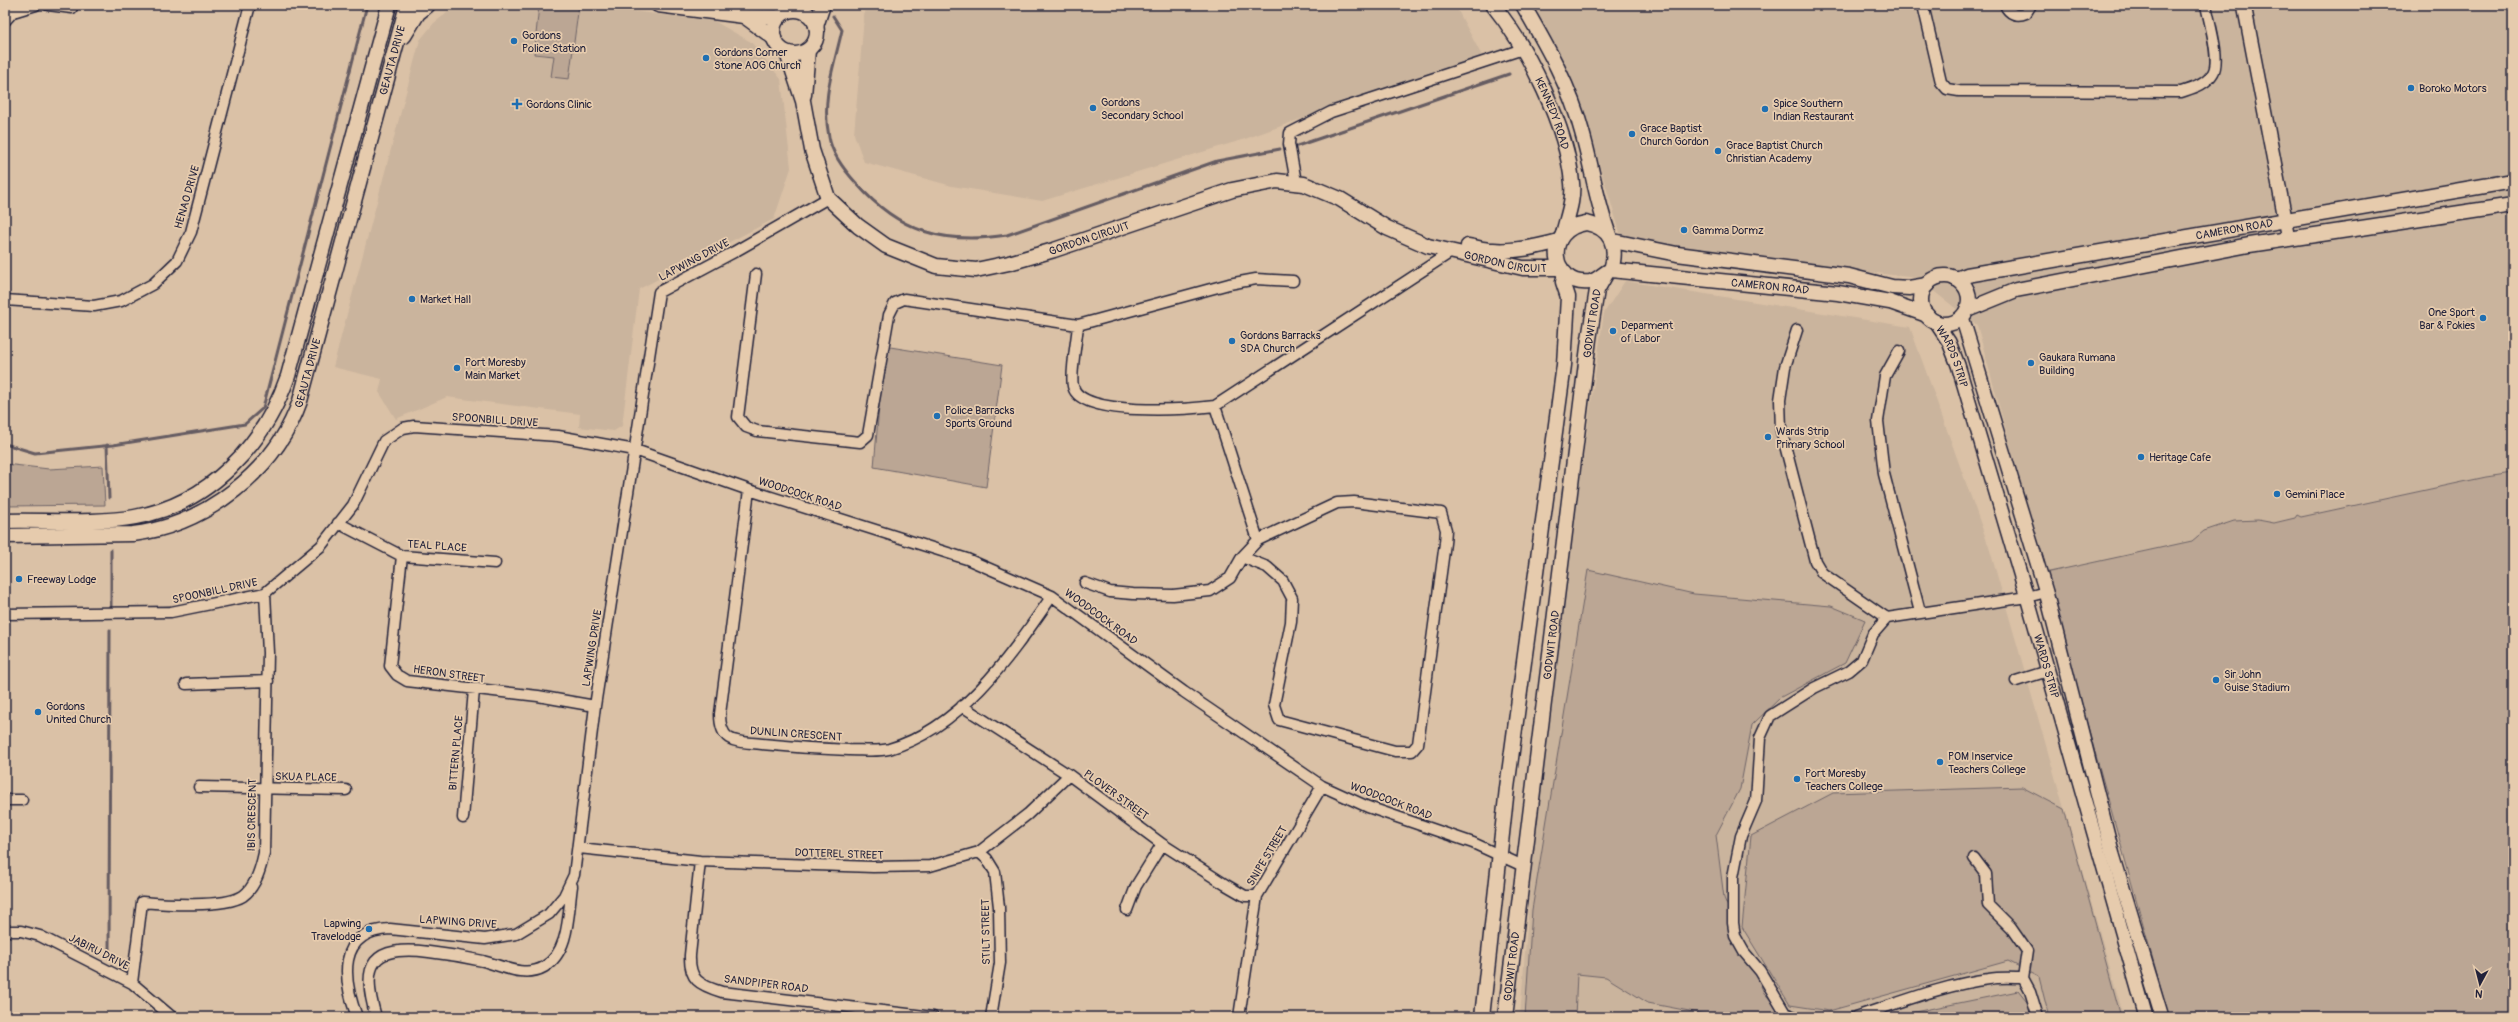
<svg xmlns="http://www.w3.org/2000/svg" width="2518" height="1022" viewBox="0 0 2518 1022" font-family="Pangolin,sans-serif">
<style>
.built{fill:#cab49d}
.green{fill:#bba694;stroke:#6e6468}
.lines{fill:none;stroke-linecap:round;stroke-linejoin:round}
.stream{stroke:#655b62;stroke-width:3}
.minor-casing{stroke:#22223b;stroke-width:13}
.tertiary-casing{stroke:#22223b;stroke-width:16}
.secondary-casing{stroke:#22223b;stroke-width:17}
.minor{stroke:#e6cbad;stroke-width:10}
.tertiary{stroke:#e6cbad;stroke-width:13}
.secondary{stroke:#e6cbad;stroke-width:14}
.poi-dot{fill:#1f6fb2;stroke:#e6cbad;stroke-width:1.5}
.labels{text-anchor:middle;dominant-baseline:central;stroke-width:3.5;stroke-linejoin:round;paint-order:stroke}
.poi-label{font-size:11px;fill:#22223b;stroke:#e6cbad;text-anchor:start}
.street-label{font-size:11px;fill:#22223b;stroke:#e6cbad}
</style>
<rect width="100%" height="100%" fill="#dac1a6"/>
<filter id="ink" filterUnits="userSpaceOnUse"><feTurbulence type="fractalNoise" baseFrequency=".025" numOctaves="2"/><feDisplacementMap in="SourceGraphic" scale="8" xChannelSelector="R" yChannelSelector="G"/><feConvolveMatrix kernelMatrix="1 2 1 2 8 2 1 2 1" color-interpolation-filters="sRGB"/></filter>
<g filter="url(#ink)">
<path class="built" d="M457,5H581L714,21L751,42L781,79L791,168L774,219L639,289L622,426L614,431L579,427L580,414L447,397L396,419L379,392L382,379L333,367L420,40L434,23Z
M865,5H1455L1483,58L1379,91L1245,139L1042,201L952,186L864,162L854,134Z
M1529,5H2513V473L2486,477L2045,573L1977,325L1917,278L1623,242L1579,99L1540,21Z
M1625,281L1910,327L1989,547L2124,1017H1520L1541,748L1604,313Z"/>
<path class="green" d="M539,5H579L569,79L551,77L554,56L534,54Z
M884,346L1002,365L986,487L874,467Z
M5,464L49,469L103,466L105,505L5,506Z
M2513,473V1017H2169L2045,573L2192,541L2204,531L2234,521L2258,520L2274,523L2295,518L2297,515L2301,517L2486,477Z
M1588,570L1694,594L1831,606L1865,620L1845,663L1781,697L1752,725L1740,789L1716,835L1724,898L1764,993L1787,1017H1720L1648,1003L1606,977L1577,974L1575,1017H1525L1532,910Z
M2022,787L2064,809L2121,1017H2049L2039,977L2008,961L1829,1011L1790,1005L1742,927L1751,836L1833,793Z
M2018,991L2039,1017H1890Z"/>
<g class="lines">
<path class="stream" d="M833,16L842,30C834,67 821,98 829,137C832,155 845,171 857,184C899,232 944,245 1007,235L1217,161L1280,149
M1297,146L1509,74
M5,444L35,453L113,445L245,424L263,408L367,5
M107,445L109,498
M111,607V550
M109,957L110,630"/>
<g class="minor-casing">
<path id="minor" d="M48,5L72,8
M1923,5L1941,82L1947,89L1959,91L2181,92C2193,88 2206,85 2213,73C2221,60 2209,21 2206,5
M2005,5C2009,14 2017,17 2026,13L2031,5
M5,21L13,12L36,5
M1296,182L1289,144L1290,133L1331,112L1523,49
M756,274L738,417L746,427L757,431L860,442L868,435L889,315L895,303L904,299L1078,325L1229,284L1256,279L1293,281
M5,300L94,306L121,301L153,284L177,261L191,232L250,5
M1078,325C1077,339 1070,374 1073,386C1079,418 1190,409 1215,406L1451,252
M1797,330L1785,367L1780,400L1781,430L1815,561L1822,573L1887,618
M1899,351L1885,376L1878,421L1884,474L1920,612
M749,490L720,714C720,745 738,741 762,744C791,747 820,749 849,750C862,750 877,752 889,749C962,728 1011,655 1052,596
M338,523L402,556L495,563
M402,556L390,666L397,675L407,681L538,696L595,706
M1242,557L1267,567L1283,581L1292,598L1291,622L1274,705L1279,720L1395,751H1412L1418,744L1445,543L1446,530L1441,513L1354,502L1337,503L1258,540
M1085,583L1110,592L1133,594L1173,595L1210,591L1230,578L1242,557L1258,540L1215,406
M5,614L171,612L265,593L321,546L353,505L384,441L403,428L414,426L558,436L635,450L749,490L967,559L1052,596L1184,692L1322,786L1368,807L1473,843L1523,866
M2016,681L2048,671
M186,684L268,681
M962,706L1069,775L1162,844L1226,885L1245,896H1257
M199,787L346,790
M5,800H22
M463,818L474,690
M579,848L700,861L873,867L930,866L979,852L1028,814L1069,775
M979,852L987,859L995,872L999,907L1000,963L991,1017
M1974,858L1986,874L1988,905L2011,928L2027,951L2023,978
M700,861L690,955C689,980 699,985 722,992L933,1017
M1127,910L1136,886L1162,844
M5,931H21L40,936L132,983L172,1017
M132,983L142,902C164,904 224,908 243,896C256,887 261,867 264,853L268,653L265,593
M357,1017C343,980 336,931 390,929L485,939L516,934L549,914L564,896L574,875L595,706L659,292L734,252L828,198
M376,1017C360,963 372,945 429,952C447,954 465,957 483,961C502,966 525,978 544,967C570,952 568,912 572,886
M1239,1017L1257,896L1322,786
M1795,1017L1785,1013L1760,971L1744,952L1735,936L1733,923V877L1741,836L1756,801L1760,738L1770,716L1814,688L1849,671L1862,660L1873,634L1887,618L2027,597L2046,592
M1855,1017C1899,1003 1943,985 1989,979C2000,977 2012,978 2023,978L2030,991L2038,1017"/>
</g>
<g class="tertiary-casing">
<g id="tertiary">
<path d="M2244,5L2289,239"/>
<path d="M1962,317L2046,592L2113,855L2162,1017"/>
<path id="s1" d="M1935,321L1949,342L1958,365L2027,597L2146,1017"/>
</g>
</g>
<g class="secondary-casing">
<g id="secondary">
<path d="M658,5L744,16L779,17"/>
<path id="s2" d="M1493,5C1528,48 1567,127 1572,183C1574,200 1567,217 1563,234"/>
<path d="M1523,5C1546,45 1570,86 1582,132C1592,166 1596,201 1609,235"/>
<circle cx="795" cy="32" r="22"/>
<path d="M744,16L774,38"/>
<path d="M816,26L823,5"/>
<path d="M404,36L418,13L428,5"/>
<path id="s3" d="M787,53L803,101L812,150L828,198L858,226L886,246L936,266L976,270L1009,263L1054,250L1232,190L1277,181L1304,184L1340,199L1387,228L1428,246L1523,268H1561"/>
<path d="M804,95L808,50"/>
<path d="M1586,223C1612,228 1618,247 1611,270C1604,272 1599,280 1590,282C1551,287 1542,229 1586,223Z"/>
<path d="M1613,241L1677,254L1849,276L1892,287L1909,288L1927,285"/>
<path d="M1468,246C1476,247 1484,250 1493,250C1515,252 1537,247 1559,241"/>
<path id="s4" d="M1611,270L1838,293L1890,302L1927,315"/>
<circle cx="1945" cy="300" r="24"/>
<path id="s5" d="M1956,279L1967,275L2513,181"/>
<path d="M1967,310L2016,290L2249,245L2513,205"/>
<path d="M5,521C45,520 97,524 135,517C209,504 264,445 288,376L389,5"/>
<path id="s6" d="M5,536L133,534C206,525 276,470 300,401L407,5"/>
<path d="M1482,1017L1507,788L1564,365L1568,297L1563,282L1565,273"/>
<path id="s7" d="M1505,1017L1589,339L1597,290L1606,274"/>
</g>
</g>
<use href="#minor" class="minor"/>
<use href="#tertiary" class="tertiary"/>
<use href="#secondary" class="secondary"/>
</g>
</g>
<g class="poi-dot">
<circle cx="514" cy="41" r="4"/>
<circle cx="706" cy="58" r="4"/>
<circle cx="2411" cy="88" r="4"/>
<path d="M515 98h4v4h4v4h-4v4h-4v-4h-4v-4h4z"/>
<circle cx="1093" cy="108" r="4"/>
<circle cx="1765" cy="109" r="4"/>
<circle cx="1632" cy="134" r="4"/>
<circle cx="1718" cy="151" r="4"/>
<circle cx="1684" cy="230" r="4"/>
<circle cx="412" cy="299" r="4"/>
<circle cx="2483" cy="318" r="4"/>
<circle cx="1613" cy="331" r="4"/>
<circle cx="1232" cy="341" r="4"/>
<circle cx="2031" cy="363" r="4"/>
<circle cx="457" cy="368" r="4"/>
<circle cx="937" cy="416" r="4"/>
<circle cx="1768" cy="437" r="4"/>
<circle cx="2141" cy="457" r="4"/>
<circle cx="2277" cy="494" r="4"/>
<circle cx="19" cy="579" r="4"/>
<circle cx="2216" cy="680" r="4"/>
<circle cx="38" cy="712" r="4"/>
<circle cx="1940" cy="762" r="4"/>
<circle cx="1797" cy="779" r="4"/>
<circle cx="369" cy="929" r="4"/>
</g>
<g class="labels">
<g class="poi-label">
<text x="522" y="35">Gordons<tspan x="522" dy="13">Police Station</tspan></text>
<text x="714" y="52">Gordons Corner<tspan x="714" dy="13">Stone AOG Church</tspan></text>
<text x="2419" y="88">Boroko Motors</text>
<text x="1101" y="102">Gordons<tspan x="1101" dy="13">Secondary School</tspan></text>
<text x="1773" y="103">Spice Southern<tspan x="1773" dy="13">Indian Restaurant</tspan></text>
<text x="526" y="104">Gordons Clinic</text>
<text x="1640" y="128">Grace Baptist<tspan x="1640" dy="13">Church Gordon</tspan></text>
<text x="1726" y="145">Grace Baptist Church<tspan x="1726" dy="13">Christian Academy</tspan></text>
<text x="1692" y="230">Gamma Dormz</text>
<text x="420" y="299">Market Hall</text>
<text x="2475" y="312" text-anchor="end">One Sport<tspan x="2475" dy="13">Bar &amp; Pokies</tspan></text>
<text x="1621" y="325">Deparment<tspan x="1621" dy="13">of Labor</tspan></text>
<text x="1240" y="335">Gordons Barracks<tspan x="1240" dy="13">SDA Church</tspan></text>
<text x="2039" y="357">Gaukara Rumana<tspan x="2039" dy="13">Building</tspan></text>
<text x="465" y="362">Port Moresby<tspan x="465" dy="13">Main Market</tspan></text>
<text x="945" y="410">Police Barracks<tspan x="945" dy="13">Sports Ground</tspan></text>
<text x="1776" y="431">Wards Strip<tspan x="1776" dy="13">Primary School</tspan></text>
<text x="2149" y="457">Heritage Cafe</text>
<text x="2285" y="494">Gemini Place</text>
<text x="27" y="579">Freeway Lodge</text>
<text x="2224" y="674">Sir John<tspan x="2224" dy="13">Guise Stadium</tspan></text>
<text x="46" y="706">Gordons<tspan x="46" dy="13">United Church</tspan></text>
<text x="1948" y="756">POM Inservice<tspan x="1948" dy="13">Teachers College</tspan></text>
<text x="1805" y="773">Port Moresby<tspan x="1805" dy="13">Teachers College</tspan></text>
<text x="361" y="923" text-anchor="end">Lapwing<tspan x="361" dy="13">Travelodge</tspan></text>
</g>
<g class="street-label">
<text stroke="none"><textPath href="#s6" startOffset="705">GEAUTA DRIVE</textPath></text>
<text stroke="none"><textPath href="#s2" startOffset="124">KENNEDY ROAD</textPath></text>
<text transform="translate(187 197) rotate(-74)">HENAO DRIVE</text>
<text stroke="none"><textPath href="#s5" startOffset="283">CAMERON ROAD</textPath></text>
<text stroke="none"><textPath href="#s3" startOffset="438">GORDON CIRCUIT</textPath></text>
<text transform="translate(694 260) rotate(-28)">LAPWING DRIVE</text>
<text stroke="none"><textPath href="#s3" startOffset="880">GORDON CIRCUIT</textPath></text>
<text stroke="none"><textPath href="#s4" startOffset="160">CAMERON ROAD</textPath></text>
<text stroke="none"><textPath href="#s7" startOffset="699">GODWIT ROAD</textPath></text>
<text stroke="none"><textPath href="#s1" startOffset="40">WARDS STRIP</textPath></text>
<text stroke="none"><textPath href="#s6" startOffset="381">GEAUTA DRIVE</textPath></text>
<text transform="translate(495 420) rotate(4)">SPOONBILL DRIVE</text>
<text transform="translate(800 494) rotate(18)">WOODCOCK ROAD</text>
<text transform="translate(437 546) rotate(4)">TEAL PLACE</text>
<text transform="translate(215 591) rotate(-12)">SPOONBILL DRIVE</text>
<text transform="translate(1101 617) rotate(36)">WOODCOCK ROAD</text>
<text stroke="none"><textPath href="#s7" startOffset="375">GODWIT ROAD</textPath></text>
<text transform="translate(592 648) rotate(-81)">LAPWING DRIVE</text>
<text stroke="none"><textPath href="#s1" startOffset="364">WARDS STRIP</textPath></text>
<text transform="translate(449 674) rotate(8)">HERON STREET</text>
<text transform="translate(796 734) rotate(4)">DUNLIN CRESCENT</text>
<text transform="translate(456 753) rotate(-85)">BITTERN PLACE</text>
<text transform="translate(306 777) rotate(1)">SKUA PLACE</text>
<text transform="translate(1116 795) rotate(36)">PLOVER STREET</text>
<text transform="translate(1391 801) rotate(21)">WOODCOCK ROAD</text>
<text transform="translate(252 815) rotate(-89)">IBIS CRESCENT</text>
<text transform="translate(839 854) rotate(2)">DOTTEREL STREET</text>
<text transform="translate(1267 856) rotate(-59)">SNIPE STREET</text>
<text transform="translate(458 922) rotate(4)">LAPWING DRIVE</text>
<text transform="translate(986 932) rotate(-91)">STILT STREET</text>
<text transform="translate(99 952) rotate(27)">JABIRU DRIVE</text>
<text stroke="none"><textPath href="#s7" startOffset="51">GODWIT ROAD</textPath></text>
<text transform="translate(766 984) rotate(7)">SANDPIPER ROAD</text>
</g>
</g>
<rect width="2518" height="1022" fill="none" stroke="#e6cbad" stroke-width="20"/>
<rect x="10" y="10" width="2498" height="1002" fill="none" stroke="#22223b" stroke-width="1.5" filter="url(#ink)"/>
<g transform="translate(2480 984) rotate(187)" stroke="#e6cbad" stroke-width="3" paint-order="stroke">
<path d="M0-3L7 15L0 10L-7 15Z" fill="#22223b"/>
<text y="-6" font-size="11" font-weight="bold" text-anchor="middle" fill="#22223b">N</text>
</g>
</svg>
